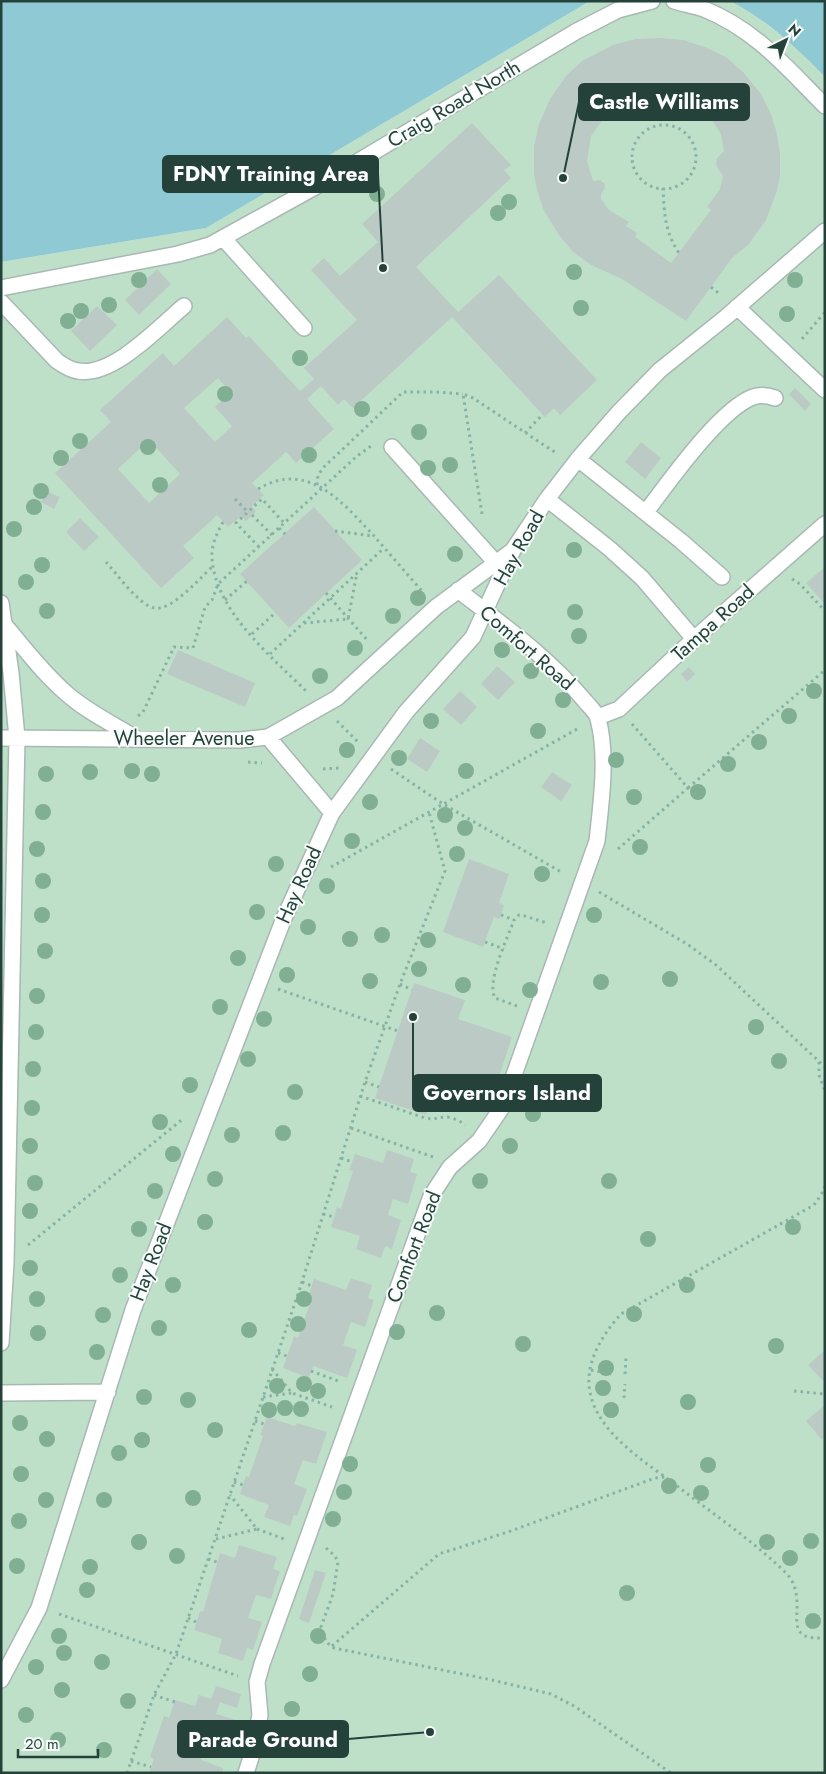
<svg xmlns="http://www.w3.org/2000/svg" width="826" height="1774" viewBox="0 0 826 1774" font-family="Jost,sans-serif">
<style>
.green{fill:#bfe0c8}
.water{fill:#8ec9d4}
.building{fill:#bbcac4;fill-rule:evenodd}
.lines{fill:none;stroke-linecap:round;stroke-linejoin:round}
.minor-casing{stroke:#a8b8b2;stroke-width:18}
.path{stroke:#86b3a5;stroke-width:3;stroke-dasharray:2.5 4;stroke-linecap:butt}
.minor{stroke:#fff;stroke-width:15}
.tree{fill:#80af93}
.labels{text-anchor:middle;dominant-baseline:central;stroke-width:4;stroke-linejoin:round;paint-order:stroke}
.street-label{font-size:20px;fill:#24423a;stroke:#f7fbf9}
.leader{fill:none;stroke:#24423a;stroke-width:2}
.callout-dot{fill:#24423a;stroke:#f7fbf9;stroke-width:2}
.callout{fill:#24423a;stroke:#24423a;stroke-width:2}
.callout-label{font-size:21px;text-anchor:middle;font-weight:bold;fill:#fff}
</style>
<rect width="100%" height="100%" fill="#e6efeb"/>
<path class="green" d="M590,1H730L751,12L796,47L825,77V1773H1V262L206,228Z"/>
<path class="water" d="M1,1H590L206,228L1,262Z
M730,1H825V77C796,47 767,20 730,1Z"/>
<path class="building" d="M660,38L683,40L705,47L726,57L743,72L761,94L771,114L776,130L780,153V175L777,191L766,220L748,245L732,258L686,321L622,279L591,265L573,252L559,235L544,211L537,190L534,174V146L539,124L550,99L566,76L582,61L613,45L636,39ZM658,91L684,97L707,112L721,134L724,151L717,158L716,162L717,167L723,176L720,189L707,207L711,210L671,263L635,237L637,233L626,226L629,222L609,210L601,199V194L604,190L605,184L600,180L593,181L587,161L591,136L609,111L614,119L642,102L638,96Z
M472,123L511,165L504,170L511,178L416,267L458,312L499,275L597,380L560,415L554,408L545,417L452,317L353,408L344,399L338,405L321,386L307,399L334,429L296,463L286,452L252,483L264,495L252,506L256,512L246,521L241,516L228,527L217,515L213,519L183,546L194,558L161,588L55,473L111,422L100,410L133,380L163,353L174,366L227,317L246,338L249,336L300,391L314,379L304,368L357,320L311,270L324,258L340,276L378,242L362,224ZM218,378L230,392L215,407L232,426L215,442L184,408ZM149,440L180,474L149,503L118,469Z
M157,269L171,284L139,315L125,300Z
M97,306L117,325L90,351L71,331Z
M795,388L811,404L805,411L789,394Z
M641,442L661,458L645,479L625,462Z
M46,491L60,497L54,509L41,502Z
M314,507L362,560L289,628L240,574Z
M80,518L99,537L84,551L66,532Z
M825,567V604L806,583Z
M178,650L255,683L245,707L167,674Z
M497,666L515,682L498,700L481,684Z
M689,667L695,674L687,682L681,674Z
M460,691L477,707L461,725L443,709Z
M420,738L440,751L427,772L407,759Z
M552,772L572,785L561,801L541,787Z
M469,859L509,874L499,903L504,905L501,915L499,919L494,917L483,947L443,932Z
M414,983L465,1000L458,1019L512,1037L493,1095L482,1091L475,1112L432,1097L426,1115L375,1098Z
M387,1150L414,1159L410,1172L417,1174L408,1204L393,1199L388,1215L401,1220L392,1249L385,1246L381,1258L356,1249L360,1236L331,1227L337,1207L341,1209L353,1171L349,1170L355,1154L383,1163Z
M351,1278L372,1285L368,1298L374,1300L365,1327L351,1322L343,1345L357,1350L347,1378L313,1366L309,1378L283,1368L294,1336L298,1338L312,1298L308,1297L314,1279L346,1290Z
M825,1350V1383L808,1365Z
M825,1405V1437L822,1440L806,1421Z
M267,1417L295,1426L297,1423L327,1432L316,1464L303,1460L294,1484L307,1489L297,1516L294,1515L290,1526L264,1517L269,1505L240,1494L246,1476L249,1477L263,1436L260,1435Z
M239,1545L277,1557L273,1569L280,1571L271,1599L256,1595L248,1618L262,1622L253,1650L247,1648L243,1661L218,1653L222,1639L194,1630L200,1611L203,1612L220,1553L235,1558Z
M315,1570L326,1573L309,1623L299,1619Z
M216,1686L241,1694L237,1708L220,1702L216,1714L239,1721L229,1752L206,1744L201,1760L223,1768L222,1773H149L154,1759L150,1757L164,1716L169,1718L175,1700L195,1706L199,1695L211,1699Z"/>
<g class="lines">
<g class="minor-casing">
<path id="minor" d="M674,1C684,4 695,6 704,9C756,30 787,68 825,106
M223,238L304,328
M1,288L178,254L210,245L315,187L577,31L618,10L652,1
M1,302L57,361C64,366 70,370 78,371C113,377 159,327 184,306
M737,307L825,390
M392,447L496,563
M578,459L681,541L722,577
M547,499L610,549L642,578L694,639
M646,512C668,483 720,409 753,397C761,394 767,395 775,398
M1,603L11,673L17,738L6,1263L1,1343
M4,624C24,648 43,673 66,693C86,711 111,723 134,737
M598,717L619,709L694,639L825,524
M268,737L332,813
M1,738L240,740L268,737L337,698L436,607L512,551
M1,1393L108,1392
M1,1680L39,1608L133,1310L284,918L332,813L406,712L473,637L513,550L547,499L578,459L619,412L660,370L726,317L825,231
M246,1773L252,1754L260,1715L257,1682L262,1664L431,1196L450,1167L479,1141L503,1106L597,841C601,804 608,755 598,719C597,713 589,706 585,701C549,658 503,625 458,590"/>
</g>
<path class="path" d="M632 157a32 32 0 1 1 64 0a32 32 0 1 1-64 0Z
M663,188C664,212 665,233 679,253
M711,287L721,295
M802,339L825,312
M525,433L543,414
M317,485L318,475L324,467L403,392H435L463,394
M258,489C308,459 343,503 374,536C390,554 406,573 422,591
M235,499L248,512
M482,514L463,394L473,398L556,453
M252,515L272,535
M223,522C217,533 211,545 212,558C215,611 272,657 307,692
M279,528L285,534
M335,531L373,536
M259,547L236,523L262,499L285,524
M106,562C117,574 138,604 154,608C171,612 201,577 213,566
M792,579L800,584L825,611
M326,593L368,641
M225,600L247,581
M304,623L348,619L357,573
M252,634L275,613
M270,654L384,548
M138,716L143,712L174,647L193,648L205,607L212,600L218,584L357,456L371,446
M337,721L359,743
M248,762L262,763
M323,769L339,768
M391,769L443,804L563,873
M688,788L825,670
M618,849L688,788L632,724
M331,867L579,728
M599,892L687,944L716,965L825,1067
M501,915L514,920
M485,942L504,949
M400,984L412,990
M278,989L398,1031
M517,1006L495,998C486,982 508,937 514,920L519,915L525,916L547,923
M819,1062V1075L825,1091
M365,1082L379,1087
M360,1096L425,1118C435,1120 438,1117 446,1117C452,1117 460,1121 465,1125
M351,1128L433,1157
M341,1158L352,1162
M825,1186L821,1195L814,1205L621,1314C603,1334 584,1363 590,1392C598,1435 649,1464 681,1489C716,1516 753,1541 785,1572C806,1592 791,1622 800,1632C805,1639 817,1638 825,1638
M323,1214L334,1217
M28,1245L184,1118
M302,1282L312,1286
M278,1353L287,1356
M272,1369L292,1393L332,1407
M591,1370L611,1374
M311,1371L341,1382
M625,1374L626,1358
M794,1391L825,1394
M263,1397L292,1393
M624,1398L625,1384
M255,1421L264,1424
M234,1482L243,1485
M257,1529L284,1539
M216,1539L257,1529L230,1495
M326,1548L335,1556L338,1562L333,1594L321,1627L326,1642L334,1648L492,1680L551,1694L574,1706L671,1773
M208,1559L217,1562
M59,1614L238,1676
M188,1618L196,1622
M332,1646L439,1554L508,1532L655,1478L665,1477
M154,1695L175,1702
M131,1761L151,1767
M127,1773L154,1695L176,1654L300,1288L365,1082L400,984L445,871L429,812"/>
<use href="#minor" class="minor"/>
</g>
<g class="tree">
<circle cx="377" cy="194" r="8"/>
<circle cx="509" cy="202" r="8"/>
<circle cx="498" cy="213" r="8"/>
<circle cx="574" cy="272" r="8"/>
<circle cx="139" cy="280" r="8"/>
<circle cx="795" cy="280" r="8"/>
<circle cx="109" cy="305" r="8"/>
<circle cx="581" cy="308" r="8"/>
<circle cx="81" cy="311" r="8"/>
<circle cx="787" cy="314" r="8"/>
<circle cx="68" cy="321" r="8"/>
<circle cx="300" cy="358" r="8"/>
<circle cx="225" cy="394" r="8"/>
<circle cx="362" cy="409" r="8"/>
<circle cx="419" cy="432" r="8"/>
<circle cx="80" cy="441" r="8"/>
<circle cx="148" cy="447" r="8"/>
<circle cx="309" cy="455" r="8"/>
<circle cx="61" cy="458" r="8"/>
<circle cx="450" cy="465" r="8"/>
<circle cx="428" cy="468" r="8"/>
<circle cx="160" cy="485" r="8"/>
<circle cx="41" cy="491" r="8"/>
<circle cx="34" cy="507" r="8"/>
<circle cx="14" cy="529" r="8"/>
<circle cx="574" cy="550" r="8"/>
<circle cx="455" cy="554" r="8"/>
<circle cx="42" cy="565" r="8"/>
<circle cx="26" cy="582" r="8"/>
<circle cx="418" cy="598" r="8"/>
<circle cx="47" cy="611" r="8"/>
<circle cx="575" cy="612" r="8"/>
<circle cx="393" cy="616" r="8"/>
<circle cx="579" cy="636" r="8"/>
<circle cx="355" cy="648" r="8"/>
<circle cx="502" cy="650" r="8"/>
<circle cx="531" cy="671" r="8"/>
<circle cx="320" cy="676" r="8"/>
<circle cx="814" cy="691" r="8"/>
<circle cx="563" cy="700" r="8"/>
<circle cx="789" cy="716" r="8"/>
<circle cx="431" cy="721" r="8"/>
<circle cx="538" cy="731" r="8"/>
<circle cx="759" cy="742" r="8"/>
<circle cx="347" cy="750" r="8"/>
<circle cx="399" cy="758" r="8"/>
<circle cx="616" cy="760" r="8"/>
<circle cx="728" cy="764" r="8"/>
<circle cx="132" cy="771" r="8"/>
<circle cx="466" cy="771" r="8"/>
<circle cx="90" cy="772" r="8"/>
<circle cx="46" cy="774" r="8"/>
<circle cx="152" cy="774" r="8"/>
<circle cx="698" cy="792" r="8"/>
<circle cx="634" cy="797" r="8"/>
<circle cx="370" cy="802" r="8"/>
<circle cx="43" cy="812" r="8"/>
<circle cx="445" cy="815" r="8"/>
<circle cx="465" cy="828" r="8"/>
<circle cx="352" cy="841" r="8"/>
<circle cx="640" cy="847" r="8"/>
<circle cx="37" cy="849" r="8"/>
<circle cx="457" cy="854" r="8"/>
<circle cx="276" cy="864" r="8"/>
<circle cx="542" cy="874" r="8"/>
<circle cx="43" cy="881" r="8"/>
<circle cx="327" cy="886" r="8"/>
<circle cx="257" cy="912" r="8"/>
<circle cx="42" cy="915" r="8"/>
<circle cx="594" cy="915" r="8"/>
<circle cx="308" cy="927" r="8"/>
<circle cx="382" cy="935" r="8"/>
<circle cx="350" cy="939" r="8"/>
<circle cx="428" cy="940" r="8"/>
<circle cx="45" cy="951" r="8"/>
<circle cx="238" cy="958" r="8"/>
<circle cx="419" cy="969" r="8"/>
<circle cx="287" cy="975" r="8"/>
<circle cx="670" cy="979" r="8"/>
<circle cx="370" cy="981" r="8"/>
<circle cx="601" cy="982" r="8"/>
<circle cx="463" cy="985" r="8"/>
<circle cx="530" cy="990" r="8"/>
<circle cx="37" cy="996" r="8"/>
<circle cx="220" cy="1007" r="8"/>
<circle cx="264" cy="1019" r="8"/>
<circle cx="756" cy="1027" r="8"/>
<circle cx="36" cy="1032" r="8"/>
<circle cx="248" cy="1059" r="8"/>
<circle cx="779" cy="1061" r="8"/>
<circle cx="33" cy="1069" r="8"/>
<circle cx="190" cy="1085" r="8"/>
<circle cx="295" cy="1092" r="8"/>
<circle cx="32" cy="1108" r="8"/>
<circle cx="533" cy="1114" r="8"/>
<circle cx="160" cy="1122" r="8"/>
<circle cx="283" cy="1133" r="8"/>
<circle cx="232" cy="1135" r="8"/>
<circle cx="30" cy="1146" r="8"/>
<circle cx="510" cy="1146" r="8"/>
<circle cx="173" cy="1154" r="8"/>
<circle cx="215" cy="1179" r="8"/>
<circle cx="480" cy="1181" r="8"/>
<circle cx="609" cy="1181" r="8"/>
<circle cx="35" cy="1183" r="8"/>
<circle cx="155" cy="1191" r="8"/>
<circle cx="30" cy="1211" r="8"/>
<circle cx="205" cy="1222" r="8"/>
<circle cx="793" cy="1227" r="8"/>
<circle cx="139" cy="1229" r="8"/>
<circle cx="648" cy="1239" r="8"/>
<circle cx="30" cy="1268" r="8"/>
<circle cx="120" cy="1275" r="8"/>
<circle cx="173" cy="1285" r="8"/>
<circle cx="687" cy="1285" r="8"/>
<circle cx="37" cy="1299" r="8"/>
<circle cx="304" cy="1299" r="8"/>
<circle cx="437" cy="1313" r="8"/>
<circle cx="634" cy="1314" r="8"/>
<circle cx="103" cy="1315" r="8"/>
<circle cx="298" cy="1324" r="8"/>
<circle cx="159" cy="1328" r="8"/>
<circle cx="249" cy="1330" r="8"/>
<circle cx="397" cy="1332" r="8"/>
<circle cx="38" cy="1333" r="8"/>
<circle cx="523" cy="1344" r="8"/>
<circle cx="776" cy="1346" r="8"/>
<circle cx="97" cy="1352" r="8"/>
<circle cx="606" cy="1368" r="8"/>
<circle cx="304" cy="1384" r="8"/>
<circle cx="277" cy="1386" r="8"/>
<circle cx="603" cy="1388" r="8"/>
<circle cx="318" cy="1391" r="8"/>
<circle cx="144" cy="1397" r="8"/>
<circle cx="188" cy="1400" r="8"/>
<circle cx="688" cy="1402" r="8"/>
<circle cx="285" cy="1408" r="8"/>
<circle cx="301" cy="1409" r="8"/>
<circle cx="269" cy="1410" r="8"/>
<circle cx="611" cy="1410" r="8"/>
<circle cx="20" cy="1423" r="8"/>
<circle cx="215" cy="1430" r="8"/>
<circle cx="47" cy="1439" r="8"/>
<circle cx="142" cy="1440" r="8"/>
<circle cx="119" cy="1453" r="8"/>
<circle cx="350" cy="1464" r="8"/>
<circle cx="708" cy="1465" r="8"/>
<circle cx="21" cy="1474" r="8"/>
<circle cx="669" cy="1486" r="8"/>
<circle cx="344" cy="1492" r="8"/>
<circle cx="701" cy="1493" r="8"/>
<circle cx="193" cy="1498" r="8"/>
<circle cx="46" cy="1500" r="8"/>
<circle cx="104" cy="1500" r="8"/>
<circle cx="333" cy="1519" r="8"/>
<circle cx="19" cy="1521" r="8"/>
<circle cx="811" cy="1541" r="8"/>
<circle cx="139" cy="1542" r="8"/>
<circle cx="767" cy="1542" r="8"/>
<circle cx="177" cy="1556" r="8"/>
<circle cx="790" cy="1558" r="8"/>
<circle cx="17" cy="1566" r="8"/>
<circle cx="90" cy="1567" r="8"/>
<circle cx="87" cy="1590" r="8"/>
<circle cx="627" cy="1593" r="8"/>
<circle cx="813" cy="1621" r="8"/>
<circle cx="59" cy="1636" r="8"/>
<circle cx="318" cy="1636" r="8"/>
<circle cx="64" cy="1653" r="8"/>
<circle cx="102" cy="1662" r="8"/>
<circle cx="36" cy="1667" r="8"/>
<circle cx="310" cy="1674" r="8"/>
<circle cx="62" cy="1690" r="8"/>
<circle cx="128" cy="1701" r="8"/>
<circle cx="292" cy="1709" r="8"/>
<circle cx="26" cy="1715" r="8"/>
<circle cx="58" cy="1740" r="8"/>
<circle cx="104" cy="1750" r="8"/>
</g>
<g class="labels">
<g class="street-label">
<text transform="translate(454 104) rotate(-31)">Craig Road North</text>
<text transform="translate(519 548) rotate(-61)">Hay Road</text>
<text transform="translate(713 623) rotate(-42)">Tampa Road</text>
<text transform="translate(527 648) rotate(41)">Comfort Road</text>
<text x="184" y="738">Wheeler Avenue</text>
<text transform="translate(299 885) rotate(-66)">Hay Road</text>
<text transform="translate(414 1247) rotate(-69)">Comfort Road</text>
<text transform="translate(151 1262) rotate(-69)">Hay Road</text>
</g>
</g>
<path class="leader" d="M563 178L579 102M383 268L378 174M413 1017L413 1093M430 1732L348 1739"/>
<g class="callout-dot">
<circle cx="563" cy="178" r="5"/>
<circle cx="383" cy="268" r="5"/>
<circle cx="413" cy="1017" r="5"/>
<circle cx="430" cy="1732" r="5"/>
</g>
<g class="callout">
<rect x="579" y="84" width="170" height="36" rx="5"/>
<rect x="163" y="156" width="215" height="36" rx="5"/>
<rect x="413" y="1075" width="188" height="36" rx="5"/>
<rect x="178" y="1721" width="170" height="36" rx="5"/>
</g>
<g class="callout-label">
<text x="664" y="109">Castle Williams</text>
<text x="271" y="181">FDNY Training Area</text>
<text x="507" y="1100">Governors Island</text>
<text x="263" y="1747">Parade Ground</text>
</g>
<rect width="826" height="1774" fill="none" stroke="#24423a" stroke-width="5"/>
<g transform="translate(786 40) rotate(42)" stroke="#f7fbf9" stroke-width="4" paint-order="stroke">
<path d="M0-4L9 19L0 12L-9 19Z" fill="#24423a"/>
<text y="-8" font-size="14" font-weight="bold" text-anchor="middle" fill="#24423a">N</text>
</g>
<path d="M18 1749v8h80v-8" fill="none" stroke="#24423a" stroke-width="2.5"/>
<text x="25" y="1749" font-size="15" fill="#24423a" stroke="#f7fbf9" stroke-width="4" paint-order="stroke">20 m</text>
</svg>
